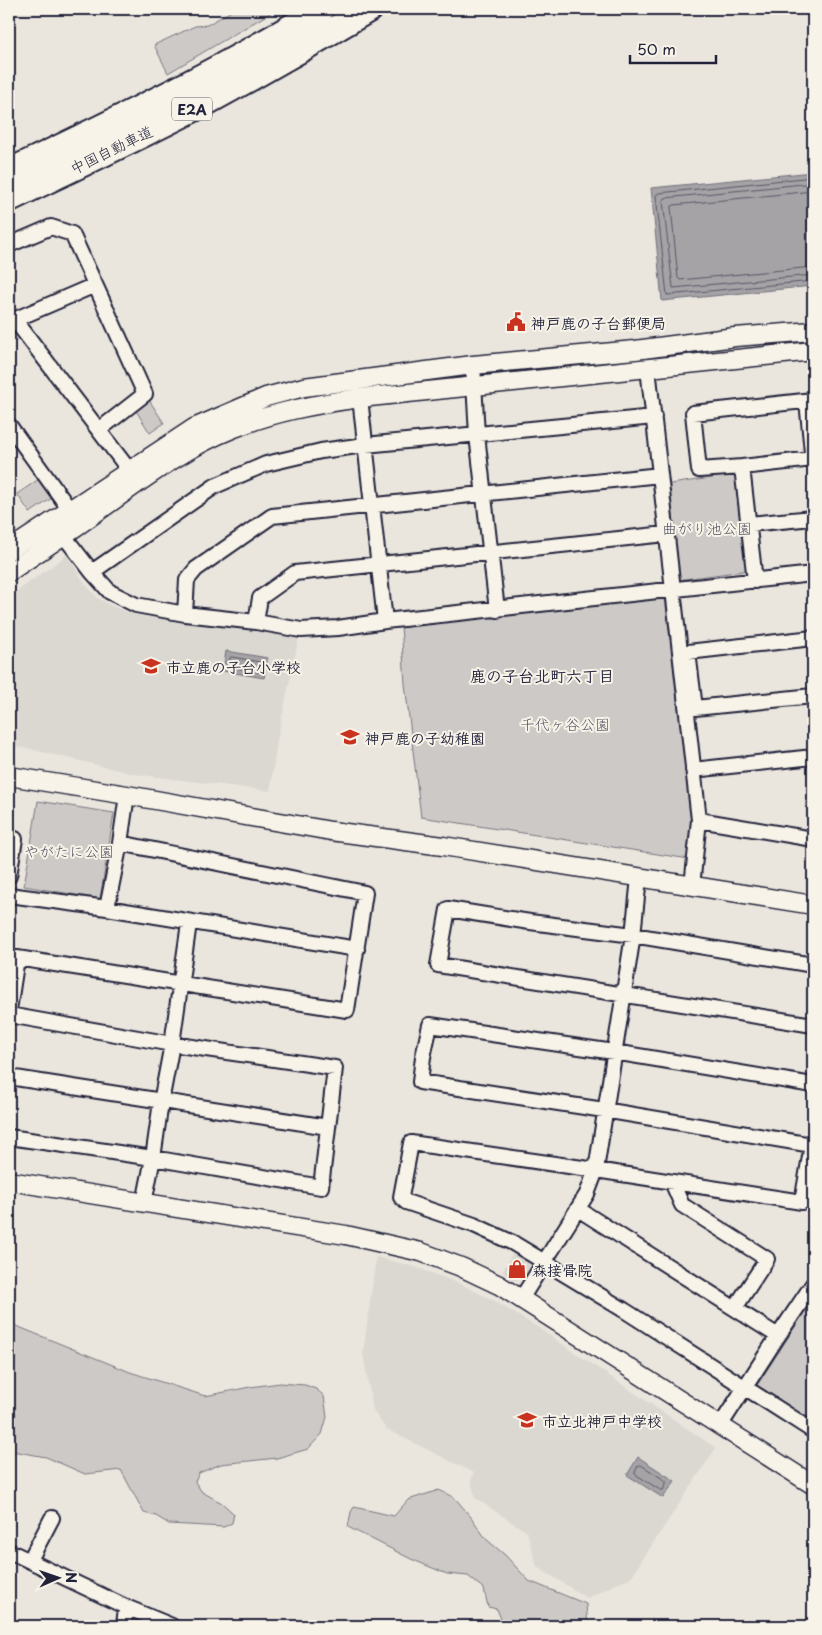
<svg xmlns="http://www.w3.org/2000/svg" width="822" height="1635" viewBox="0 0 822 1635" font-family="'Playpen Sans','Klee One',sans-serif">
<style>
.built{fill:#dbd8d2}
.green{fill:#cdc9c6;stroke:#787680}
.water{fill:#a6a3a6;stroke:#716f7b}
.lines{fill:none;stroke-linecap:round;stroke-linejoin:round}
.shore{stroke:#575666;stroke-width:1}
.minor-casing{stroke:#22223b;stroke-width:18}
.tertiary-casing{stroke:#22223b;stroke-width:21}
.motorway-casing{stroke:#22223b;stroke-width:29}
.minor{stroke:#f7f3e8;stroke-width:14}
.tertiary{stroke:#f7f3e8;stroke-width:18}
.motorway{stroke:#f7f3e8;stroke-width:25}
.labels{text-anchor:middle;dominant-baseline:central;stroke-width:4;stroke-linejoin:round;paint-order:stroke}
.shield{fill:#f7f3e8;stroke:#62616f;stroke-width:1}
.shield-label{font-size:14px;font-weight:bold;fill:#22223b}
.street-label{font-size:15px;fill:#22223b;stroke:#f7f3e8}
.poi-label{font-size:15px;font-weight:bold;fill:#22223b;stroke:#f7f3e8;text-anchor:start}
.park-label{font-size:15px;fill:#555465;stroke:#f7f3e8}
.neighbourhood-label{font-size:16px;font-weight:bold;fill:#22223b;stroke:#f7f3e8}
</style>
<rect width="100%" height="100%" fill="#eae6de"/>
<filter id="ink" filterUnits="userSpaceOnUse"><feTurbulence type="fractalNoise" baseFrequency=".02" numOctaves="2"/><feDisplacementMap in="SourceGraphic" scale="10" xChannelSelector="R" yChannelSelector="G"/><feConvolveMatrix kernelMatrix="1 2 1 2 8 2 1 2 1" color-interpolation-filters="sRGB"/></filter>
<g filter="url(#ink)">
<path class="built" d="M67,555L86,585L98,598L114,607L132,614L149,617L192,621L299,637L277,741L270,791L134,774L30,749L9,746V597Z
M515,1250L533,1260L534,1267L527,1279L514,1280L502,1272Z
M376,1257L412,1266L461,1284L493,1300L537,1327L716,1448L631,1577L587,1598L537,1567L527,1532L475,1498L471,1480L474,1473L386,1429L373,1411L363,1354Z"/>
<path class="green" d="M235,9H277L168,73L154,45L195,26L207,25Z
M149,400L164,423L150,433L135,409Z
M737,474L750,570L677,580L664,485Z
M39,479L52,498L30,513L17,494Z
M665,596L691,815L689,859L421,817L405,684L401,626Z
M38,801L114,813L100,899L24,886Z
M813,1299V1428L754,1390Z
M9,1323L130,1372L205,1396L250,1387L280,1383L305,1385L316,1389L324,1396L327,1417L322,1434L308,1449L277,1458L221,1464L199,1473L195,1482L202,1492L222,1503L234,1514L232,1523L224,1527L169,1524L156,1516L144,1513L121,1470L85,1474L46,1457L12,1451L9,1449Z
M439,1490L455,1498L471,1517L486,1539L505,1555L529,1581L586,1604L588,1626H499L503,1624L497,1609L488,1607L484,1589L468,1576L447,1574L411,1559L348,1527L351,1512L354,1507L394,1516L408,1500Z"/>
<path class="water" d="M813,172V286L662,301L651,188Z
M226,651L268,658L264,678L223,671Z
M638,1457L675,1481L663,1498L627,1475Z"/>
<g class="lines">
<path class="shore" d="M813,177L659,193L656,195L667,295L813,281
M813,183L665,198L663,201L673,288L813,275
M813,191L674,205L671,207L678,278L680,280L813,267
M232,657L260,662L262,664L261,670L258,672L230,667L229,665L230,658Z
M641,1465L666,1481V1484L663,1490H660L635,1474V1472L638,1466Z"/>
<g class="minor-casing">
<path id="minor" d="M9,245L51,227L72,234L145,394L99,430
M15,320L129,470
M9,322L95,285
M473,365L477,435L497,610
M648,368L699,820L692,886
M360,398L385,621
M807,401L813,462
M9,425L70,510
M742,467L813,459
M749,524L813,518
M64,536L92,572L110,592L136,605L185,614L256,622L301,630L338,628L385,621L813,574
M92,572L215,486L266,464L321,451L365,445L654,417
M755,581L742,467L699,470L693,413L813,400
M185,614L187,580L196,569L272,516L660,475
M256,622L260,598L295,573L666,534
M813,638L688,652L695,708L813,696
M693,770L813,757
M699,820L813,839
M9,838L15,839L9,876
M9,895L107,908L357,949
M107,908L120,843L127,795
M813,965L633,935L530,922L448,909L438,965L813,1025
M9,1010L17,958L347,1010L365,893L120,843
M9,1015L172,1044L335,1068L321,1187L153,1158L9,1137
M9,1077L328,1127
M813,1085L614,1052L430,1025L423,1057L420,1082L604,1110L812,1145L802,1202L596,1170L411,1143L401,1197L406,1202L474,1225L513,1243L624,1310L813,1431
M672,1182L682,1205L767,1259L735,1308
M144,1203L153,1158L161,1102L172,1044L189,923
M578,1209L778,1336
M521,1299L587,1194L596,1170L633,935L639,878
M720,1426L778,1336L813,1284
M9,1551L126,1607L172,1626
M30,1560L52,1518
M124,1626L126,1607"/>
</g>
<g class="tertiary-casing">
<path id="tertiary" d="M9,550L194,428L266,397L304,387L473,365L635,350L735,337L813,331
M9,572C38,552 68,533 97,512C140,482 182,449 232,429C273,412 316,404 360,398L813,351
M9,776L127,795L331,831L443,846L813,905
M9,1181L346,1235L421,1252L461,1267L499,1285L813,1485"/>
</g>
<g class="motorway-casing">
<path id="motorway" d="M9,172C115,121 221,71 321,9
M9,199C75,167 142,136 207,102C262,72 316,41 369,9"/>
</g>
<use href="#minor" class="minor"/>
<use href="#tertiary" class="tertiary"/>
<use href="#motorway" class="motorway"/>
</g>
</g>
<defs>
<g id="civic-bare" transform="scale(1.5)"><path d="M-.6-6.5H3V-4.5H.6V-3L4-1V1h2V6H-6V1h2V-1L-.6-3ZM-1.2 2.5V6h2.4V2.5Z" fill="#c8321e" stroke="#f7f3e8" stroke-width="2.5" paint-order="stroke"/></g>
<g id="school-bare" transform="scale(1.5)"><path d="M0-5L7-2L0 1L-7-2ZM-4 1L0 2.5L4 1V4Q0 6-4 4Z" fill="#c8321e" stroke="#f7f3e8" stroke-width="2.5" paint-order="stroke"/></g>
<g id="shop-bare" transform="scale(1.5)"><path d="M-5-2.5h2.3a2.7 3.5 0 0 1 5.4 0H5L5.5 6h-11ZM-1.5-2.5h3a1.5 2.3 0 0 0-3 0Z" fill="#c8321e" stroke="#f7f3e8" stroke-width="2.5" paint-order="stroke"/></g>
</defs>
<g fill-rule="evenodd">
<use href="#civic-bare" x="516" y="322"/>
<use href="#school-bare" x="151" y="666"/>
<use href="#school-bare" x="350" y="737"/>
<use href="#shop-bare" x="517" y="1269"/>
<use href="#school-bare" x="527" y="1420"/>
</g>
<g class="labels">
<rect class="shield" x="172" y="97.5" width="40" height="23" rx="4"/>
<g class="shield-label">
<text x="192" y="109">E2A</text>
</g>
<g class="street-label">
<text transform="translate(111 149) rotate(-26)">中国自動車道</text>
</g>
<g class="poi-label">
<text x="531" y="322">神戸鹿の子台郵便局</text>
<text x="166" y="666">市立鹿の子台小学校</text>
<text x="365" y="737">神戸鹿の子幼稚園</text>
<text x="532" y="1269">森接骨院</text>
<text x="542" y="1420">市立北神戸中学校</text>
</g>
<g class="park-label">
<text x="707" y="527">曲がり池公園</text>
<text x="565" y="723">千代ヶ谷公園</text>
<text x="69" y="850">やがたに公園</text>
</g>
<g class="neighbourhood-label">
<text x="542" y="675">鹿の子台北町六丁目</text>
</g>
</g>
<rect width="822" height="1635" fill="none" stroke="#f7f3e8" stroke-width="30"/>
<rect x="15" y="15" width="792" height="1605" fill="none" stroke="#22223b" stroke-width="2" filter="url(#ink)"/>
<g transform="translate(58 1578) rotate(88)" stroke="#f7f3e8" stroke-width="4" paint-order="stroke">
<path d="M0-4L9 19L0 12L-9 19Z" fill="#22223b"/>
<text y="-8" font-size="14" font-weight="bold" text-anchor="middle" fill="#22223b">N</text>
</g>
<path d="M630 55v8h86v-8" fill="none" stroke="#22223b" stroke-width="2.5"/>
<text x="637" y="55" font-size="15" fill="#22223b" stroke="#f7f3e8" stroke-width="4" paint-order="stroke">50 m</text>
</svg>
